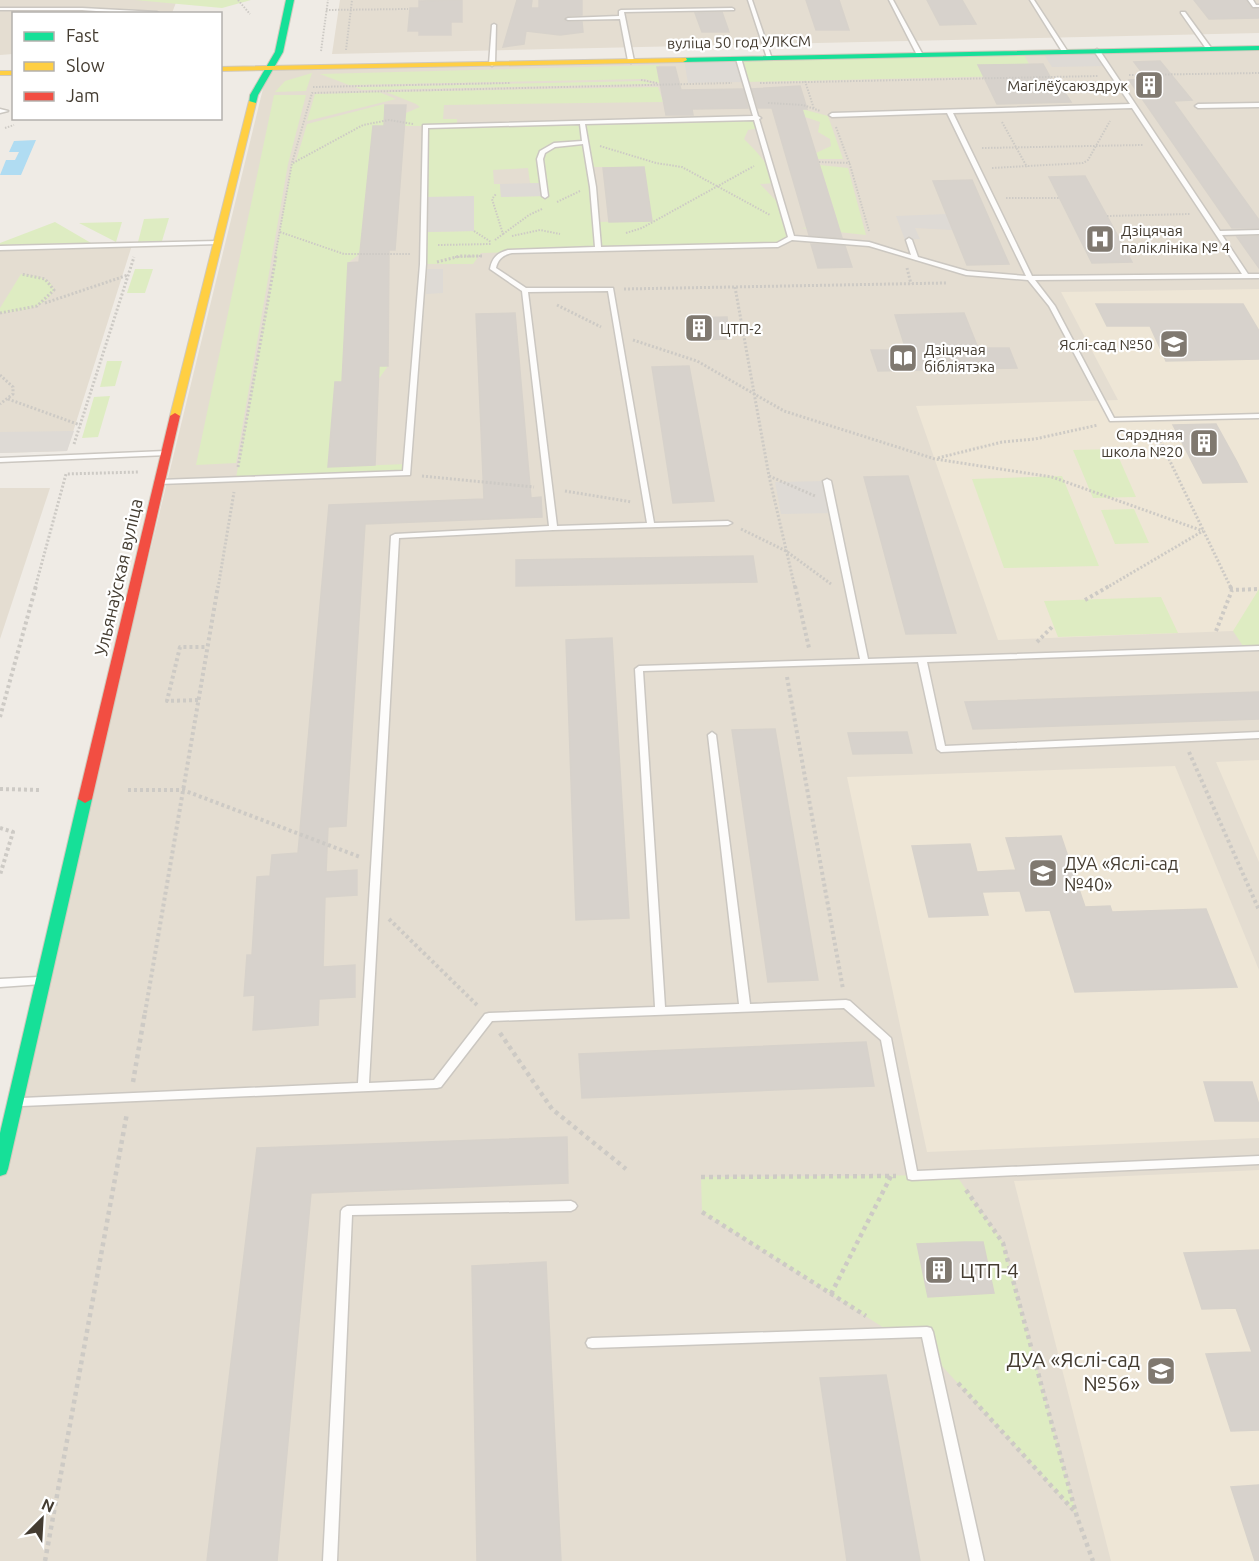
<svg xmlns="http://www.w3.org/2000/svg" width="1259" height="1561" viewBox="0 0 1259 1561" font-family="Ubuntu,sans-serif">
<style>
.residential{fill:#e4ddd1}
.education{fill:#eee6d6}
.green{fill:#deecc2;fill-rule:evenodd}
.parking{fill:#dedad5}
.water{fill:#b0dcf2}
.building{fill:#d7d2cc;stroke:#d7d2cb;stroke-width:1.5}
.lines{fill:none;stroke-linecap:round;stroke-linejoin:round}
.lane-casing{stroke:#cbc7c1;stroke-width:3}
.fast-casing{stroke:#d0c9bc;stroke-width:2}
.slow-casing{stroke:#d0c9bc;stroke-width:2}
.jam-casing{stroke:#d0c9bc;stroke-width:2}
.path-far3{stroke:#cdcac5;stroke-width:2;stroke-dasharray:1.5 1.5;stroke-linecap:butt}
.path-far2{stroke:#cdcac5;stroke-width:3;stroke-dasharray:2 2;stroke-linecap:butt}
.path-far1{stroke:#cdcac5;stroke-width:4;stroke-dasharray:3 3;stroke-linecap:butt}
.path{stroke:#cdcac5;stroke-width:4.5;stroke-dasharray:4 4;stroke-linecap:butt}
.lane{fill:#fdfcfb;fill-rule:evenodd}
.fast{fill:#16e098;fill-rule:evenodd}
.slow{fill:#ffcf43;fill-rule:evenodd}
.jam{fill:#f24e42;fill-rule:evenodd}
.labels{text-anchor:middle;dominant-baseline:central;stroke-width:4.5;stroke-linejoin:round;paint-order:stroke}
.far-street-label{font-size:15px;fill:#443c31;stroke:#fff}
.far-poi-label{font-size:15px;fill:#443c31;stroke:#fff;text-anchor:end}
.street-label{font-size:18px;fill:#443c31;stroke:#fff}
.poi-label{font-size:18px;fill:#443c31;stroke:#fff;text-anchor:start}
.near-poi-label{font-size:21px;fill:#443c31;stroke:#fff;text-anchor:start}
</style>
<rect width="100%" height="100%" fill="#efebe5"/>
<path class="residential" d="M0,0H177L172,13L14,14L13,54L0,55Z
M340,0H1259V33L332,54Z
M1259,51V1561H0V1167L268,68Z
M133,242L67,451L0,453V245Z
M0,488H50L0,639Z"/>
<path class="education" d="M1259,289V630L998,640L916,406L1118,400L1061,292Z
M1259,760V862L1216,762Z
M1175,766L1259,970V1138L927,1152L847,777Z
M1259,1170V1561H1111L1014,1181Z"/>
<path class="green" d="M135,0H251L222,8Z
M1023,53L1029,64L979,65L983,74L1010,76L746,82L739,59Z
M659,65L660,80L679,79L662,84L645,79L349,85L320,74Z
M312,73L306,91L275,92L285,81Z
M645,81L653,84L362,90L355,87Z
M658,87L663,102L444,105L443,119H457V123L442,125L758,118L760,128L748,130L744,139C756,151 771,166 776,183L760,184L783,208L791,238L778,245L481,253L473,264H423V232L474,231L425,197V126H373L360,251L358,255L348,263L343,367L388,366L378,380L335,382L328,467L407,464V473L236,478L292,163L296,161L307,124L384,104L385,114L406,113L420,107L416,104L386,92ZM590,167H644L651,221L596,222ZM528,168L530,183H543L545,196L501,197L500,184H494L493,170Z
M379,92L396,99L307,121L315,94Z
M274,95H306L288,164L236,463L196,465Z
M802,109L828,116L843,159H818L816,153L831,146L830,139L818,132L820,122L805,117Z
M820,165L848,168L866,235L801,228L839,226Z
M169,218L162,241L138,242L144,219Z
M55,222L91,243L0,245V243Z
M122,222L116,242L79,223Z
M135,269H153L145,293H127Z
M21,274C34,276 50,276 54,290C43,310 20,311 0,313V308Z
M107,361H122L115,386L100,387Z
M110,396L98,437L82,438L94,397Z
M1115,449L1136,497L1093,498L1073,450Z
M1062,476L1099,566L1004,568L972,479Z
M1134,509L1149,543L1115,544L1101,510Z
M1259,589V648L1245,649L1233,631Z
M1161,597L1178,633L1058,637L1044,601Z
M956,1175L1003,1243L1076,1513L932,1355L927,1332L892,1333L702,1212L701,1177Z"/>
<path class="parking" d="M1097,51L1107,66L1052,67L1043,53Z
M739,59L746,82L688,83L684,60Z
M543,183L545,196L501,197L500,184Z
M474,196V231L423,232L425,197Z
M947,214L953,230L915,228L920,239L905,240L896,216Z
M427,269H443V293L426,294Z
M74,431L67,451L0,453V432Z
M827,481L834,513L781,514L775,482Z"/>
<path class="water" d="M36,140L21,175H0L6,160H15L19,152H9L14,141Z"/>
<path class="building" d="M462,0V22H451V35H419V31H408L410,8H419V1Z
M517,0H532L531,8H539V0H582V15L568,16L564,20L568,22H582L583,32L560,35L526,31L524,44L503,47Z
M806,0H839L849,30H816Z
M927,0H962L976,24L940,25Z
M1194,0H1246L1251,8L1259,9V18L1209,19Z
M722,12L729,32H702L695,13Z
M1160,61L1192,100L1173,101L1259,220V228H1232L1129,80L1147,79L1134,62Z
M1043,64L1053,82H1058L1071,102L997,104L978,65Z
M657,67H675L681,90L743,89L748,108L692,109L693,115H666Z
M800,86L807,109H802L842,238L809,235L772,108H758L752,89Z
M385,105H406L395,250H389L388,366H379L375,465L328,467L335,382H342L348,263L359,262L373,126H384Z
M644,167L652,221L609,222L603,168Z
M1085,176L1107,216L1132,262L1092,263L1049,177Z
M972,180L1009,264L967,265L933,181Z
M1259,236V268L1237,237Z
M811,244L845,246L852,267L818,268Z
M1096,304H1243L1259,331V359L1166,361L1150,326H1107Z
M515,313L531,498L541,497L542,517L365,524L346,826L328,827L326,872L357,870V895L325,897L323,967L355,965V997L319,999L318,1025L253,1030L255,995L244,996L247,955H252L257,877L270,876L272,855L298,853L329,505L484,499L476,314Z
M964,313L978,348H1009L1017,368L878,371L871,350H906L895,315Z
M727,317L729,339L690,340L688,318Z
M689,366L714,501L673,503L652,367Z
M1216,424L1237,462L1247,482L1203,483L1173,425Z
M908,476L956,633L906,634L864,477Z
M753,556L757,582L516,586V560Z
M612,638L629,918L576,920L566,640Z
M1259,692V719L973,729L965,702Z
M775,729L818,980L768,982L732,730Z
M907,732L912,753L853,754L848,733Z
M1061,836L1085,907L1110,906L1112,912L1206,909L1237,987L1075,992L1050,910L1026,911L1020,891L982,892L988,915L929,917L912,846L970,844L977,872L1016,870L1006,838Z
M866,1042L874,1086L582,1098L579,1054Z
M1204,1082H1252L1259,1105V1121H1215Z
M567,1137L568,1183L311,1193L277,1561H207L257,1148Z
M965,1242H983L994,1293L928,1297L917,1244Z
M1259,1250V1430L1231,1431L1206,1354L1252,1352L1236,1308L1202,1309L1184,1253Z
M546,1262L561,1561H477L472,1266Z
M886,1375L920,1561H847L820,1378Z
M1259,1485V1561H1255L1231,1487Z"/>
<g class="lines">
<g class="lane-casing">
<path id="lane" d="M748,0H752L772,59L767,58Z
M889,0H893L923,55L922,56L917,55Z
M1030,0H1034L1068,52L1067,53H1063Z
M1248,0H1253L1256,5H1259V7H1253Z
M0,8H82L157,12L159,13L139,14L82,10H0Z
M732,8L734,9V10L624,12L634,61L631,63L628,61L620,19L568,20L566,19L568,18L619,16V11L621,10Z
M1181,12H1185L1212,49L1211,50H1207L1181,13Z
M494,24L496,25L495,64L492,66L489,64L492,25Z
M1097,49L1100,51L1220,231L1259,230V234L1222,235L1248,274H1259V278L1035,280L1055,306L1114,418L1259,414V418L1110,421L1049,306L1028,280L966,275L869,246L792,240L778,247L512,253C503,255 498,259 496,268L526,288H613L654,523L728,521L732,523L728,525L553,530L399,538L369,1083L434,1080L485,1014L489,1013L655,1007L635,669L639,666L860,659L823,481L827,479L831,481L868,659L1259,646V650L927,662L945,746L1259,732V738L941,752L937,749L918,662L643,671L665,1007L739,1004L708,735L712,732L716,735L750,1004L846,1000L850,1001L891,1038L917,1171L1259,1156V1164L912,1180L908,1179L881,1040L844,1008L492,1021L441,1087L437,1088L22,1106L18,1105L17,1102L18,1099L22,1098L358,1083L391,536L395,534L549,526L522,291L490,269C492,258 497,253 508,250L595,247L590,187L583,144L555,147L545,153L543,159L548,196L545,198L542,196L537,159L540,151L554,143L582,141L580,124L428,128L426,264L410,475L159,484L155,482L159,480L403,471L420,264L423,125L753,116L736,59L741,58L758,116L761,118L759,119L794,236L869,242L911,255L906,240L909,238L912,240L918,257L967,271L1026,276L947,113L832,117L829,115L832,113L1130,104L1094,51ZM1132,108L1242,274L1032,276L953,113ZM754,120L788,237L777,243L601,247L596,187L585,124ZM608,291L647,523L557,526L528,292Z
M1259,103V107L1198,108L1195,106L1198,104Z
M0,109L8,111L0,113Z
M217,241L220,243L219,244L0,250V246Z
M165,451H168V455L0,462V458Z
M38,977L42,978L43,981L42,984L0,987V979Z
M571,1201L575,1203L577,1206L575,1209L571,1211L352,1215L337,1561H323L341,1211L343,1208L347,1206Z
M927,1327L931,1328L933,1332L984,1561H970L922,1337L592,1348L588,1347L586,1343L588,1339L592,1338Z"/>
</g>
<g class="fast-casing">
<path id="fast" d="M286,0H294L283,52L258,95L256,103L249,105L250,95L275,52Z
M1259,46V50L683,62L679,60L683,58Z
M85,795L92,799L8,1169L6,1174L0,1176V1133L78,799Z"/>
</g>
<g class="slow-casing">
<path id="slow" d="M686,58L687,60L683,62L220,71V67Z
M0,71H14V75H0Z
M249,101L256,103L180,416L175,419L170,416Z"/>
</g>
<g class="jam-casing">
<path id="jam" d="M175,413L180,416L92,799L85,803L78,799L170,416Z"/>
</g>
<path class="path-far3" d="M238,0L250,14
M326,10L408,9
M346,50L352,0
M321,51L328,0
M1129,75L1259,73
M641,80L657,83
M805,81L814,109
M760,83L1098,76
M313,87L510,83
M768,103L803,105L820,111
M1002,122L1027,167
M836,127L850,165L869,231
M5,128L14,125
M600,146L656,163L682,167L770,215
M982,148L1143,145
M819,162L850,163
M293,163L363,125L389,120L413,124
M992,168L1083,163L1088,160L1110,121
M1006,198H1059
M557,202L580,191
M1107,216L1190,214
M474,231L491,242
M280,232L344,254H410
M626,233L642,228L754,166
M503,234L529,215L542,209
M512,236L540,230L560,234
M495,240L503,234L492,199L496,194
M438,245L491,244
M275,257L292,163L312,93L732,83
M455,257L482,256"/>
<path class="path-far2" d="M437,262L460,256H482
M907,268L911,284
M735,287L769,476L795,588
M624,289L946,283
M45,303L128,275
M557,305L601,327
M0,313L37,306L54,290L45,279L21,274
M633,340L697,361L784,411L935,459L1052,477L1203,531
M0,375L13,387V394L0,404
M8,399L80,425
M1155,430L1231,588
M74,444L134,257
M938,458L1002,442L1035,439L1098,425
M238,467L276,256
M422,476L534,487
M769,476L815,496
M565,491L632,502
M741,529L786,551L831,584
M35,588L66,474L139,472
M218,588L234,492
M1106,588L1203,531"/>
<path class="path-far1" d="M795,586L809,648
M1230,586L1232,590
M1085,600L1109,586
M1216,631L1232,590L1259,589
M1037,642L1054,625
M787,677L843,989
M198,700L167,701L180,647H207
M0,717L36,586
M1189,752L1259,910
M0,789L41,790
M128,790H183L360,857
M0,828L13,832L0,875
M389,919L478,1006
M145,1013L218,586"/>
<path class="path" d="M500,1033L552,1109L626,1169
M133,1082L145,1012
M701,1177L896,1176
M966,1190L1003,1243L1077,1517L1093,1561
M702,1212L866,1316
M831,1294L891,1176
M958,1383L1076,1513
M45,1561L127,1113"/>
<use href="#lane" class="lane"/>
<use href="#fast" class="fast"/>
<use href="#slow" class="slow"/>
<use href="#jam" class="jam"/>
</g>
<defs>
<g id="building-square" transform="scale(1.5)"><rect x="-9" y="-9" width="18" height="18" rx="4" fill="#807970" stroke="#fff"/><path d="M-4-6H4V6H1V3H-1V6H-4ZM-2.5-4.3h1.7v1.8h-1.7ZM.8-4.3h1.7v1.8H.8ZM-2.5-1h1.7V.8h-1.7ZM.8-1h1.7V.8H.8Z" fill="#fff"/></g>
<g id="hospital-square" transform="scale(1.5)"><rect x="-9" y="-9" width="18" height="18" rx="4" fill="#807970" stroke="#fff"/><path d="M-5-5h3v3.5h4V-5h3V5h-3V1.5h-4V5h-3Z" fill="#fff"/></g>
<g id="school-square" transform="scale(1.5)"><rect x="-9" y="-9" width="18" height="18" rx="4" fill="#807970" stroke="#fff"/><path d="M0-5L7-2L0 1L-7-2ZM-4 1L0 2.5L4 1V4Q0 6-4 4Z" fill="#fff"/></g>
<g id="library-square" transform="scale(1.5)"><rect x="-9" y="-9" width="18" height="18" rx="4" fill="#807970" stroke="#fff"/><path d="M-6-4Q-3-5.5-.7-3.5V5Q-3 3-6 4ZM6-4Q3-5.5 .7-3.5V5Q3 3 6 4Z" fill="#fff"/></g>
</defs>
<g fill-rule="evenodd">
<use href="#building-square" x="1149" y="85"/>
<use href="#hospital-square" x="1100" y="239"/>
<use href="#building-square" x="699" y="328"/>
<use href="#school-square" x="1174" y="344"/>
<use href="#library-square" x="903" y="358"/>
<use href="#building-square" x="1204" y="443"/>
<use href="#school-square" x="1043" y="873"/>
<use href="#building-square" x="939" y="1270"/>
<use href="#school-square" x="1161" y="1371"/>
</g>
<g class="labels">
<g class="far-street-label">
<text transform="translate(739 42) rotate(-1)">вуліца 50 год УЛКСМ</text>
</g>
<g class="far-poi-label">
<text x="1128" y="85">Магілёўсаюздрук</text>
<text x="1121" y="230" text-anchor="start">Дзіцячая<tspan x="1121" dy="17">паліклініка № 4</tspan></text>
<text x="720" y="328" text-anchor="start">ЦТП-2</text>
<text x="1153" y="344">Яслі-сад №50</text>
<text x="924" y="349" text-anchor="start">Дзіцячая<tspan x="924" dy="17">бібліятэка</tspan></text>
<text x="1183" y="434">Сярэдняя<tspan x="1183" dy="17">школа №20</tspan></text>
</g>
<g class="street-label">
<text transform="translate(118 577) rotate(-77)">Ульянаўская вуліца</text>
</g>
<g class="poi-label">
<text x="1064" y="863">ДУА «Яслі-сад<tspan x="1064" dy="21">№40»</tspan></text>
</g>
<g class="near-poi-label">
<text x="960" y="1270">ЦТП-4</text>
<text x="1140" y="1359" text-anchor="end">ДУА «Яслі-сад<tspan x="1140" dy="24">№56»</tspan></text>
</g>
</g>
<rect x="12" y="12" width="210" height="108" fill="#ffffff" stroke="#b4b1ad" stroke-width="1.5"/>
<rect x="24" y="32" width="30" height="9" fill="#16e098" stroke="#b4b1ad" stroke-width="1.5"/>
<text x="66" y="42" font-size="18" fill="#443c31">Fast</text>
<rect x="24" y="62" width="30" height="9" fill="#ffcf43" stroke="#b4b1ad" stroke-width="1.5"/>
<text x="66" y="72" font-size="18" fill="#443c31">Slow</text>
<rect x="24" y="92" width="30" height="9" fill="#f24e42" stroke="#b4b1ad" stroke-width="1.5"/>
<text x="66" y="102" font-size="18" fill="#443c31">Jam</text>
<g transform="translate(42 1519) rotate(24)" stroke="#ffffff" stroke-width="4.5" paint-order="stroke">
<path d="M0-4.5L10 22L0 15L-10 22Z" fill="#443c31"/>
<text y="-9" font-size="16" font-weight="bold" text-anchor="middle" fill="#443c31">N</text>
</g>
</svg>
